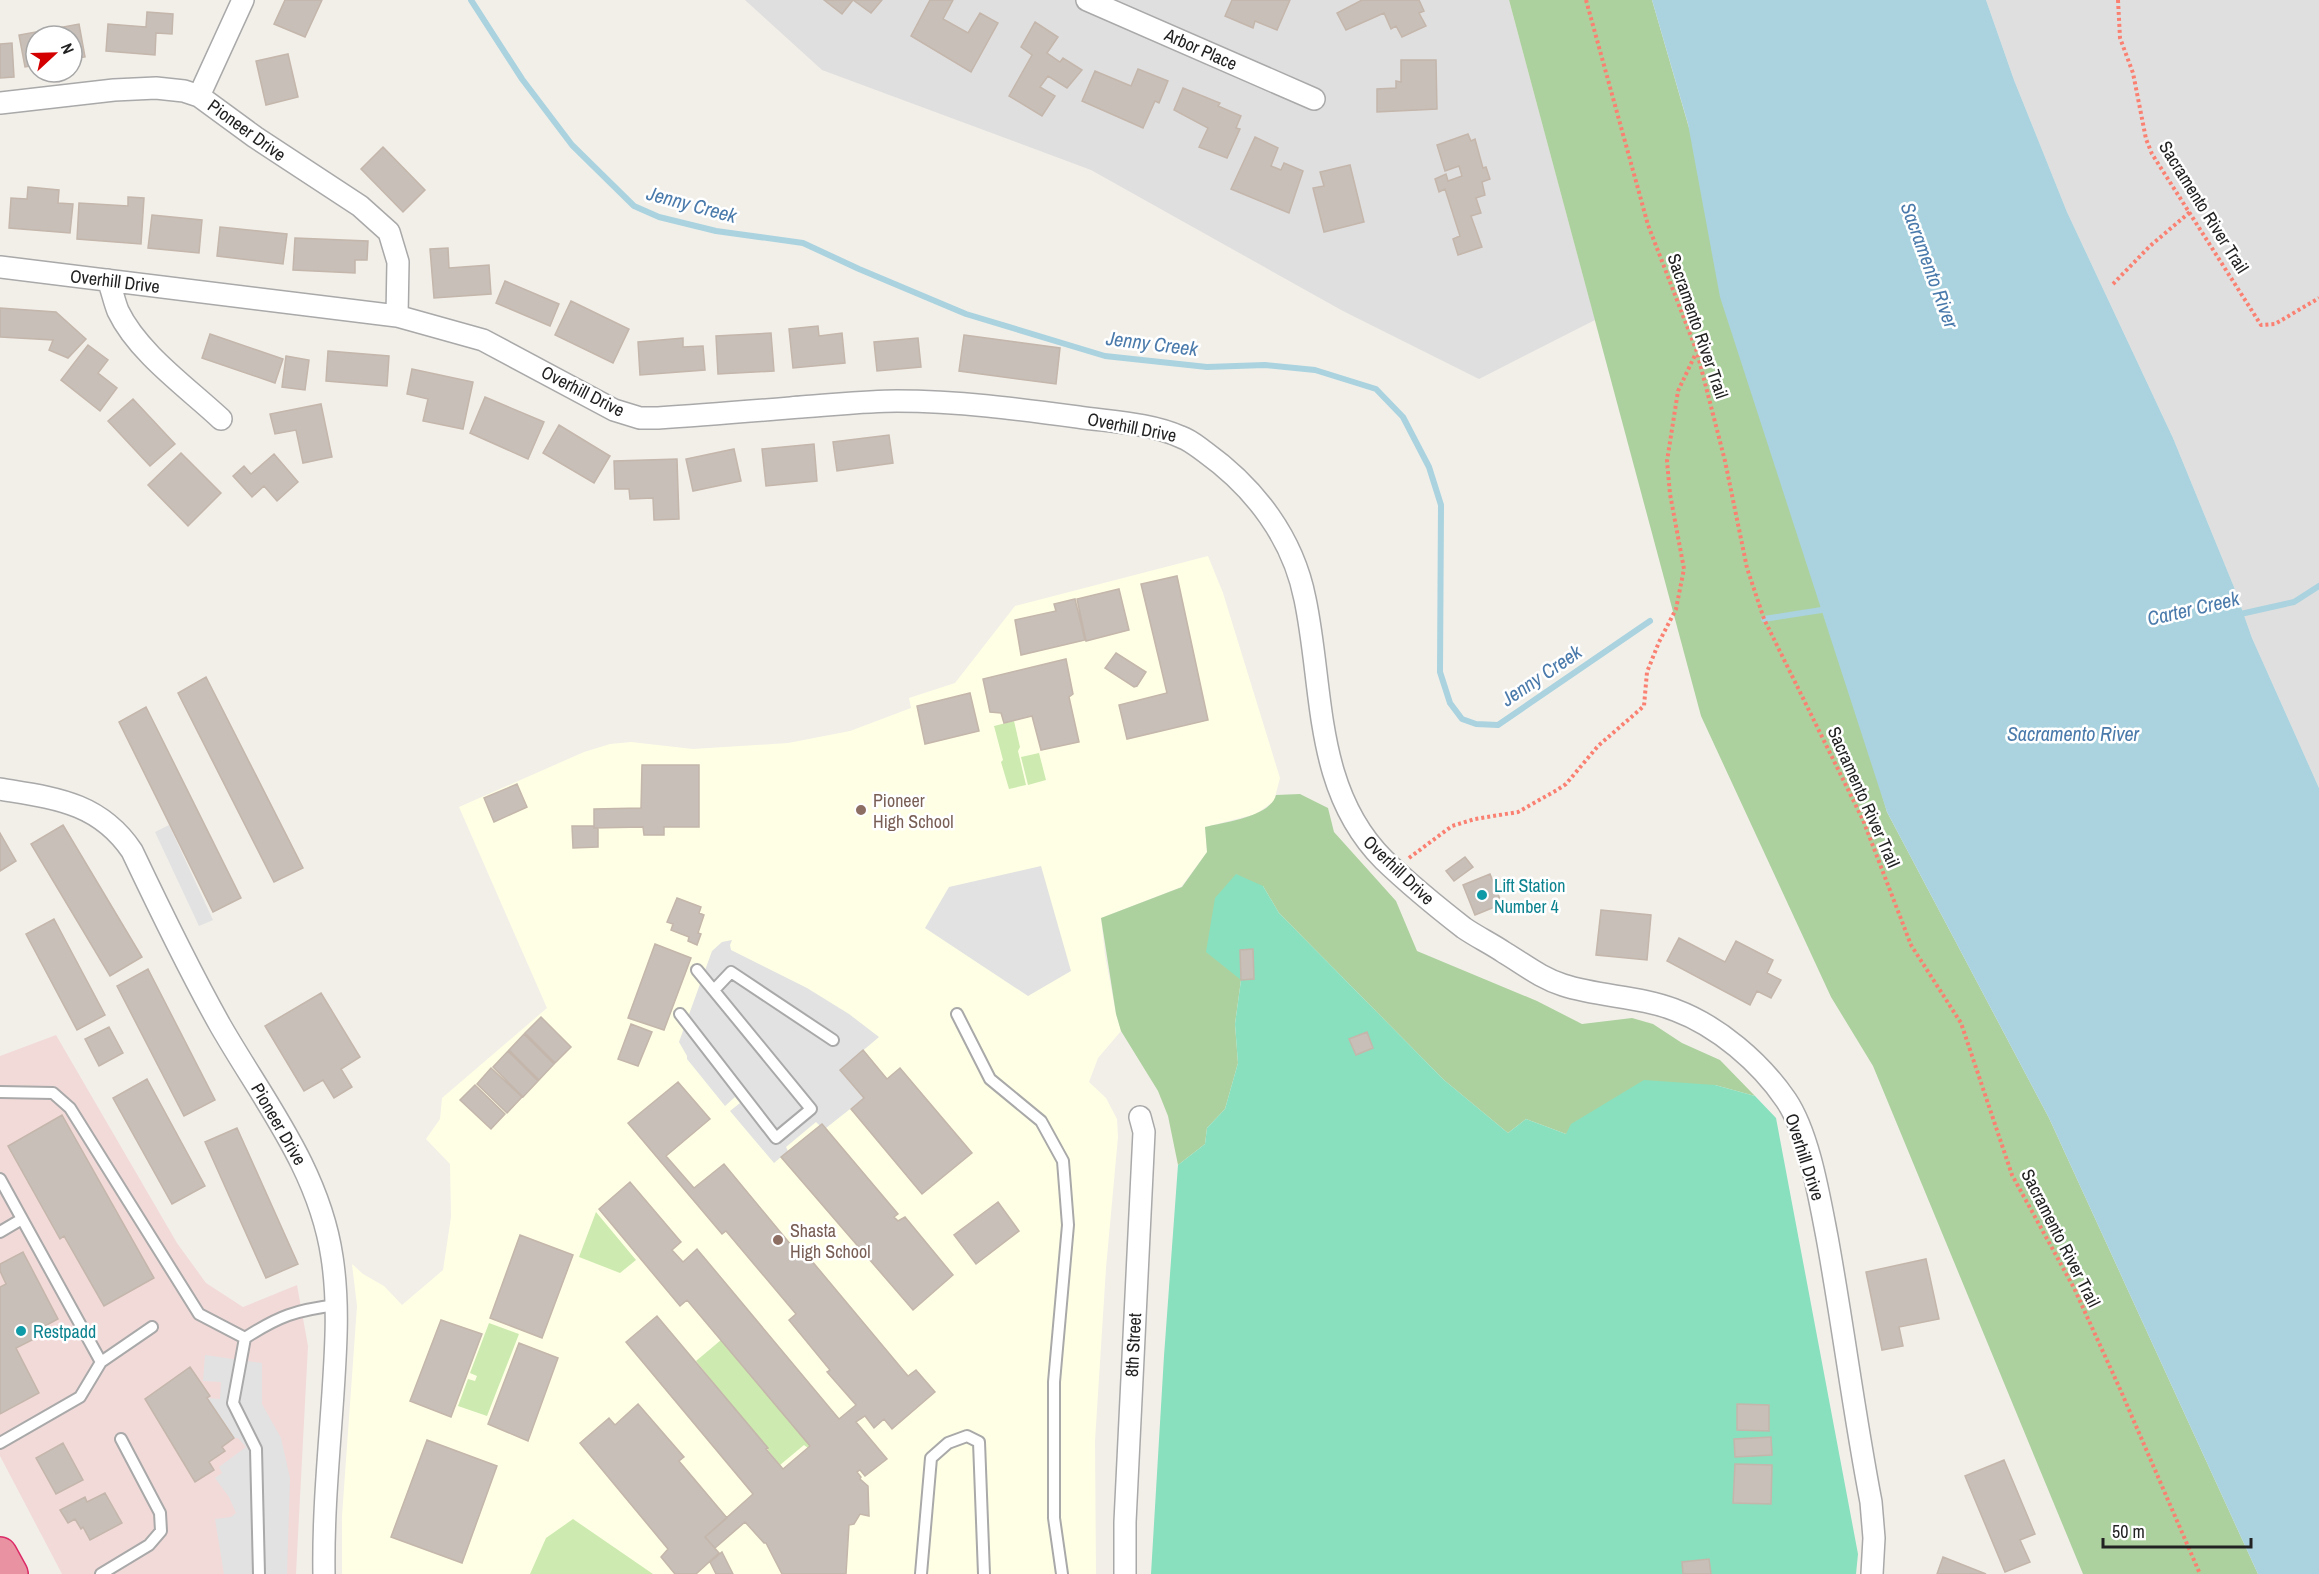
<svg xmlns="http://www.w3.org/2000/svg" width="2319" height="1574" viewBox="0 0 2319 1574" font-family="'Archivo Narrow',sans-serif">
<style>
.residential{fill:#e0dfdf}
.commercial{fill:#f2dad9}
.education{fill:#ffffe5}
.grass{fill:#cdebb0}
.forest{fill:#add19e}
.pitch{fill:#88e0be}
.parking{fill:#e2e2e2}
.water{fill:#aad3df}
.lines{fill:none;stroke-linecap:round;stroke-linejoin:round}
.stream{stroke:#aad3df;stroke-width:6}
.building{fill:#c7bfb8;stroke:#c4b6ab;stroke-width:1.5}
.lane-casing{stroke:#a9a9a9;stroke-width:14}
.street-casing{stroke:#a9a9a9;stroke-width:24}
.highway-casing{stroke:#dc2a67;stroke-width:36}
.path{stroke:#fa8072;stroke-width:4;stroke-dasharray:3 3;stroke-linecap:butt}
.lane{stroke:#fff;stroke-width:10}
.street{stroke:#fff;stroke-width:21}
.highway{stroke:#e892a2;stroke-width:33}
.education-dot{fill:#8d6e63;stroke:#fff;stroke-width:2}
.culture-dot{fill:#0f9aa8;stroke:#fff;stroke-width:2}
.labels{text-anchor:middle;dominant-baseline:central;stroke-width:5;stroke-linejoin:round;paint-order:stroke}
.street-label{font-size:18px;fill:#222;stroke:#fff}
.education-label{font-size:18px;fill:#785e54;stroke:#fff;text-anchor:start}
.culture-label{font-size:18px;fill:#0d838f;stroke:#fff;text-anchor:start}
.water-label{font-size:20px;font-style:italic;fill:#4a7aab;stroke:#fff}
</style>
<rect width="100%" height="100%" fill="#f2efe9"/>
<path class="residential" d="M745,0H1509L1595,320L1479,379L1343,311L1091,170L822,70Z
M1986,0H2319V788L2252,638L2234,587L2173,438L2067,212L2014,80Z"/>
<path class="commercial" d="M56,1035L177,1243L206,1283L243,1307L297,1285L308,1346L296,1574H62L0,1456V1056Z"/>
<path class="education" d="M1208,556L1223,593L1280,778L1274,801L1256,814L1205,827L1207,852L1181,887L1101,918L1105,955L1116,1014L1121,1031L1098,1058L1089,1082L1106,1098L1117,1119L1118,1137L1106,1268L1095,1441L1096,1574H342V1516L357,1306L352,1264L363,1274L384,1286L402,1305L443,1270L451,1217L450,1164L426,1139L440,1119L442,1098L547,1008L459,807L584,752L610,744L631,742L693,749L788,743L850,731L911,708L909,698L955,683L1015,606Z"/>
<path class="grass" d="M1014,721L1020,747L1018,751L1026,785L1009,789L1001,762L1003,760L994,726Z
M1039,753L1046,780L1028,785L1021,757Z
M596,1212L636,1260L620,1273L579,1257Z
M489,1323L519,1334L487,1416L458,1406L468,1379L475,1381L477,1376L470,1373Z
M721,1340L810,1446L808,1448L804,1445L780,1465L696,1361Z
M573,1519L653,1574H530L546,1538Z"/>
<path class="forest" d="M1509,0H1652L1887,812L2049,1118L2258,1574H2083L1873,1066L1831,997L1701,716Z
M1300,794L1328,808L1334,832L1396,901L1417,951L1537,1001L1582,1024L1632,1018L1653,1024L1682,1043L1720,1060L1755,1096L1715,1085L1566,1134L1526,1119L1508,1133L1444,1080L1279,913L1263,886L1241,980L1235,1024L1238,1063L1225,1109L1207,1128L1205,1144L1178,1165L1168,1116L1158,1091L1121,1031L1116,1014L1101,918L1182,887L1207,852L1205,827C1225,822 1270,817 1276,795Z"/>
<path class="pitch" d="M1236,874L1263,886L1279,913L1444,1080L1508,1133L1526,1119L1566,1134L1571,1124L1644,1080L1715,1085L1755,1096L1776,1118L1858,1554L1856,1574H1151L1164,1356L1178,1165L1205,1144L1207,1128L1225,1109L1238,1063L1235,1024L1241,980L1206,952L1215,898Z"/>
<path class="parking" d="M169,825L213,920L199,926L155,832Z
M1041,866L1071,971L1028,996L925,928L949,887Z
M732,940L730,945L731,950L807,988L849,1014L879,1037L840,1070L864,1098L826,1128L822,1124L820,1126L816,1122L786,1147L788,1151L774,1163L730,1111L740,1103L735,1097L725,1106L687,1059V1056L679,1042L712,951L722,942Z
M205,1355L262,1363V1404L281,1438L290,1478L287,1574H224L215,1519L231,1517L236,1513L229,1497L215,1478L222,1473L219,1467L246,1447L238,1438H234L207,1398L220,1399L221,1382L203,1381Z"/>
<path class="water" d="M1652,0H1986L2014,80L2067,212L2173,438L2234,587L2252,638L2319,788V1574H2258L2049,1118L1887,812L1720,297L1688,124Z"/>
<g class="lines">
<path class="stream" d="M471,0L522,79L572,145L634,206L659,217L716,231L803,243L859,269L966,314L1105,356L1207,367L1265,365L1315,370L1376,389L1403,417L1429,467L1441,505L1440,672L1450,703L1462,719L1476,724L1498,725L1650,621
M2236,615L2294,602L2319,586
M1764,619L1828,609"/>
</g>
<path class="building" d="M285,0H322L305,37L274,24Z
M824,0H882L871,13L853,0L842,14Z
M930,0H953L943,19L968,33L980,13L998,23L971,72L911,36Z
M1232,0H1290L1277,30L1255,21L1253,28L1225,16Z
M1362,0H1419L1424,11L1419,13L1426,26L1402,37L1396,26L1391,29L1384,13L1346,30L1337,13Z
M147,12L173,14L172,34L156,33L155,55L106,51L108,24L146,27Z
M1035,22L1058,37L1047,53L1060,62L1063,58L1082,70L1067,88L1048,76L1040,87L1055,96L1042,116L1009,96L1032,55L1021,47Z
M79,24L85,57L72,59V36H36V65L25,67L19,35Z
M12,43L14,77L0,78V44Z
M288,54L298,97L266,105L256,61Z
M1401,60H1436L1437,109L1377,112V89L1396,88V81L1401,82Z
M1138,69L1168,81L1159,103L1155,101L1143,128L1082,101L1095,71L1131,86Z
M1183,88L1220,103L1218,106L1241,116L1236,128L1240,129L1227,158L1199,147L1208,128L1174,110Z
M1468,134L1471,141L1475,139L1483,168L1486,167L1490,179L1482,182L1485,195L1476,198L1481,213L1471,216L1482,247L1458,255L1453,239L1460,236L1445,189L1439,192L1435,179L1446,174L1448,181L1462,176L1459,166L1445,171L1437,145Z
M1255,137L1278,148L1271,166L1281,170L1284,163L1303,171L1289,213L1231,189Z
M383,147L425,190L403,212L361,169Z
M1350,165L1364,222L1324,232L1313,188L1324,186L1320,172Z
M28,187L59,190L58,203L73,204L70,233L9,228L11,198L27,199Z
M128,197L144,198L141,244L77,239L79,203L128,206Z
M152,215L202,220L199,253L148,248Z
M220,227L287,234L283,264L217,256Z
M295,238L368,241L367,260H355V273L293,270Z
M448,248L449,268L489,265L491,294L434,298L430,249Z
M505,281L559,304L550,326L496,303Z
M571,301L629,329L613,363L555,335Z
M0,308L56,312L86,339L68,358L49,350L53,340L0,337Z
M818,326L819,336L842,333L845,363L793,368L789,329Z
M771,333L774,371L718,374L716,336Z
M210,334L283,359L275,383L202,358Z
M964,335L1060,348L1056,384L959,371Z
M683,338V347L703,346L705,370L640,375L638,342Z
M918,338L921,367L877,371L874,342Z
M88,345L108,360L98,373L117,388L100,411L61,380Z
M328,351L389,356L387,386L326,381Z
M286,356L309,360L305,390L282,387Z
M412,369L473,382L463,429L423,421L428,399L407,394Z
M485,397L544,422L528,459L470,433Z
M133,399L175,444L150,466L108,421Z
M321,404L332,457L303,463L296,430L275,434L270,414Z
M559,425L610,456L594,483L543,453Z
M889,435L893,463L837,471L833,442Z
M814,444L817,481L766,486L762,449Z
M734,449L741,481L693,491L686,459Z
M181,453L221,493L188,526L148,485Z
M274,454L298,482L277,501L264,486L252,497L233,476L244,466L251,474Z
M677,459L679,519L654,520L653,498L630,499L629,489H615L614,461Z
M1177,576L1208,720L1127,739L1119,705L1167,693L1141,584Z
M1119,589L1129,630L1086,641L1077,599Z
M1075,599L1085,640L1021,655L1015,620L1056,611L1054,604Z
M1116,653L1146,672L1137,686L1134,687L1105,668Z
M1066,659L1073,694L1069,697L1079,742L1041,750L1032,716L1004,723L1001,713L990,712L983,679Z
M206,677L303,868L274,882L178,693Z
M970,693L979,731L925,744L917,706Z
M146,707L241,898L213,912L119,722Z
M642,765H699V827H664V835H644L643,827L594,828V809L641,808Z
M517,784L527,807L494,822L484,798Z
M63,825L142,957L110,976L31,844Z
M572,826H594V828H598V847L573,848Z
M0,833L16,861L0,871Z
M1465,857L1473,867L1454,881L1446,871Z
M1490,874L1502,904L1475,915L1463,885Z
M677,898L701,907L699,913L704,915L698,933L701,934L697,945L688,941L689,937L671,930L673,924L667,922Z
M1601,910L1651,915L1647,960L1596,955Z
M54,919L105,1015L77,1030L26,934Z
M1679,938L1725,962L1736,941L1773,960L1767,973L1781,980L1771,998L1757,991L1750,1005L1667,961Z
M655,944L691,958L664,1030L628,1018Z
M1253,949L1254,979L1241,980L1240,950Z
M148,969L215,1100L184,1116L117,986Z
M321,993L360,1057L341,1069L352,1087L334,1098L323,1080L304,1091L265,1026Z
M541,1017L571,1047L555,1063L525,1033Z
M631,1024L652,1032L638,1066L618,1059Z
M109,1027L123,1053L99,1066L85,1039Z
M1367,1032L1373,1048L1356,1055L1349,1039Z
M524,1034L554,1064L539,1080L509,1050Z
M863,1050L887,1079L900,1068L972,1153L922,1194L851,1109L864,1098L840,1070Z
M508,1051L538,1081L523,1097L493,1067Z
M491,1068L522,1097L507,1113L477,1084Z
M147,1079L205,1186L172,1204L113,1098Z
M678,1082L710,1119L666,1156L694,1188L724,1164L801,1257L806,1254L908,1376L916,1370L935,1392L892,1429L884,1419L874,1428L865,1416L856,1422L887,1459L865,1476L860,1470L857,1472L861,1477L860,1479L868,1486L869,1516L860,1514L854,1524L849,1525L846,1574H782L766,1543H764L745,1522L715,1548L705,1537L753,1494L626,1342L657,1316L768,1448L766,1449L783,1469L810,1446L687,1300L680,1306L599,1209L630,1182L681,1242L672,1250L683,1262L697,1249L839,1419L856,1405L827,1372L830,1370L789,1320L796,1314L726,1231L722,1234L628,1123Z
M475,1085L505,1114L491,1129L460,1100Z
M62,1115L154,1278L104,1306L64,1236L60,1239L8,1146Z
M822,1124L898,1214L894,1217L898,1221L905,1217L953,1275L913,1310L781,1157Z
M237,1128L298,1264L266,1278L205,1142Z
M998,1202L1019,1231L976,1264L954,1235Z
M520,1235L573,1255L542,1338L490,1318Z
M23,1252L58,1319L41,1328L44,1334L16,1348L39,1393L0,1414V1287L6,1284L0,1271V1264Z
M1926,1259L1939,1319L1899,1327L1903,1346L1882,1350L1866,1272Z
M441,1320L482,1334L451,1417L410,1401Z
M519,1343L558,1358L528,1441L488,1424Z
M190,1367L210,1396L207,1398L234,1438L222,1447L225,1451L209,1462L214,1470L195,1482L145,1399Z
M638,1404L684,1457L679,1461L727,1518L705,1537L719,1553L696,1574H675L661,1557L668,1549L580,1443L609,1418L615,1425Z
M1737,1404L1769,1405V1431L1737,1430Z
M1771,1437L1772,1455L1735,1457L1734,1439Z
M427,1440L497,1466L462,1563L391,1537Z
M63,1443L83,1480L56,1494L36,1458Z
M2004,1460L2035,1534L2020,1540L2030,1562L2005,1572L1965,1476Z
M1735,1464L1772,1465L1771,1504L1733,1503Z
M105,1493L122,1523L90,1540L83,1527L81,1529L75,1519L68,1523L60,1510L85,1497L87,1502Z
M722,1552L733,1574H716L710,1562Z
M1943,1557L1986,1574H1937Z
M1709,1559L1711,1574H1683L1682,1562Z"/>
<g class="lines">
<g class="lane-casing">
<path id="lane" d="M714,990L731,972L833,1040
M680,1014L776,1138L811,1109L697,970
M957,1014L990,1079L1041,1121L1063,1161L1068,1225L1054,1382V1518L1062,1574
M0,1092L53,1093L70,1108L199,1314L245,1338C279,1316 296,1310 337,1305
M0,1179L101,1362
M0,1232L22,1219
M245,1338L233,1403L256,1449L259,1574
M0,1443L80,1397L101,1362L152,1327
M101,1574L149,1545L161,1531L160,1513L121,1439
M921,1574L931,1458L948,1443L967,1436L979,1442L984,1574"/>
</g>
<g class="street-casing">
<path id="street" d="M1087,0L1314,99
M199,96L243,0
M0,103L114,90L156,88L184,91L199,96L255,137L360,206L389,232L398,262L397,316
M0,267L397,316L483,340L614,410L640,418H658C706,415 753,411 801,407C833,405 865,401 897,401C958,401 1018,409 1078,417C1112,422 1150,423 1181,437C1190,440 1198,447 1205,452C1255,488 1293,538 1305,599C1324,689 1313,789 1384,860C1409,884 1437,907 1464,928C1477,937 1492,944 1505,953C1525,965 1541,978 1563,985C1600,997 1640,996 1675,1010C1718,1026 1760,1062 1786,1100C1809,1134 1819,1196 1827,1237C1843,1325 1854,1414 1871,1502L1874,1538L1872,1574
M108,280C112,290 114,301 118,311C138,353 188,388 221,419
M0,789C54,798 99,802 132,851C160,910 188,968 220,1025C263,1100 319,1169 332,1257C339,1302 336,1347 333,1393C329,1453 323,1513 324,1574
M1125,1574V1522L1144,1132L1140,1117"/>
</g>
<g class="highway-casing">
<path id="highway" d="M0,1554L11,1574"/>
</g>
<path class="path" d="M1586,0L1648,225L1697,352L1725,461L1747,568L1764,619L1863,820L1911,945L1961,1023L2012,1175L2074,1288L2120,1389L2200,1574
M2118,0L2120,38L2133,73L2146,139L2152,154L2261,325L2275,324L2319,298
M2113,284L2150,246L2190,212
M1409,858L1452,826L1475,819L1518,812L1557,790L1566,784L1598,746L1644,706L1647,672L1659,642L1676,609L1684,569L1670,494L1667,461L1678,391L1696,353"/>
<use href="#lane" class="lane"/>
<use href="#street" class="street"/>
<use href="#highway" class="highway"/>
</g>
<g class="education-dot">
<circle cx="861" cy="810" r="6"/>
<circle cx="778" cy="1240" r="6"/>
</g>
<g class="culture-dot">
<circle cx="1482" cy="895" r="6"/>
<circle cx="21" cy="1331" r="6"/>
</g>
<g class="labels">
<g class="street-label">
<text transform="translate(1201 49) rotate(24)">Arbor Place</text>
<text transform="translate(247 130) rotate(36)">Pioneer Drive</text>
<text transform="translate(2204 207) rotate(58)">Sacramento River Trail</text>
<text transform="translate(115 281) rotate(7)">Overhill Drive</text>
<text transform="translate(1698 326) rotate(71)">Sacramento River Trail</text>
<text transform="translate(583 391) rotate(27)">Overhill Drive</text>
<text transform="translate(1132 427) rotate(11)">Overhill Drive</text>
<text transform="translate(1864 797) rotate(66)">Sacramento River Trail</text>
<text transform="translate(1399 870) rotate(44)">Overhill Drive</text>
<text transform="translate(279 1124) rotate(60)">Pioneer Drive</text>
<text transform="translate(1805 1157) rotate(72)">Overhill Drive</text>
<text transform="translate(2061 1238) rotate(63)">Sacramento River Trail</text>
<text transform="translate(1133 1345) rotate(-87)">8th Street</text>
</g>
<g class="education-label">
<text x="873" y="800">Pioneer<tspan x="873" dy="21">High School</tspan></text>
<text x="790" y="1230">Shasta<tspan x="790" dy="21">High School</tspan></text>
</g>
<g class="culture-label">
<text x="1494" y="885">Lift Station<tspan x="1494" dy="21">Number 4</tspan></text>
<text x="33" y="1331">Restpadd</text>
</g>
<g class="water-label">
<text transform="translate(692 204) rotate(15)">Jenny Creek</text>
<text transform="translate(1930 265) rotate(70)">Sacramento River</text>
<text transform="translate(1152 343) rotate(7)">Jenny Creek</text>
<text transform="translate(2193 608) rotate(-13)">Carter Creek</text>
<text transform="translate(1541 675) rotate(-34)">Jenny Creek</text>
<text x="2073" y="733">Sacramento River</text>
</g>
</g>
<g transform="translate(54 54) rotate(68)"><circle r="28" fill="#ffffff" stroke="#a7a7a7" stroke-width="1.5"/>
<path d="M0-4.5L10 22L0 15L-10 22Z" fill="#d40000"/>
<text y="-9" font-size="16" font-weight="bold" text-anchor="middle" fill="#222222">N</text>
</g>
<path d="M2103 1538v9h148v-9" fill="none" stroke="#222222" stroke-width="3"/>
<text x="2112" y="1538" font-size="18" fill="#222222" stroke="#ffffff" stroke-width="4.5" paint-order="stroke">50 m</text>
</svg>
